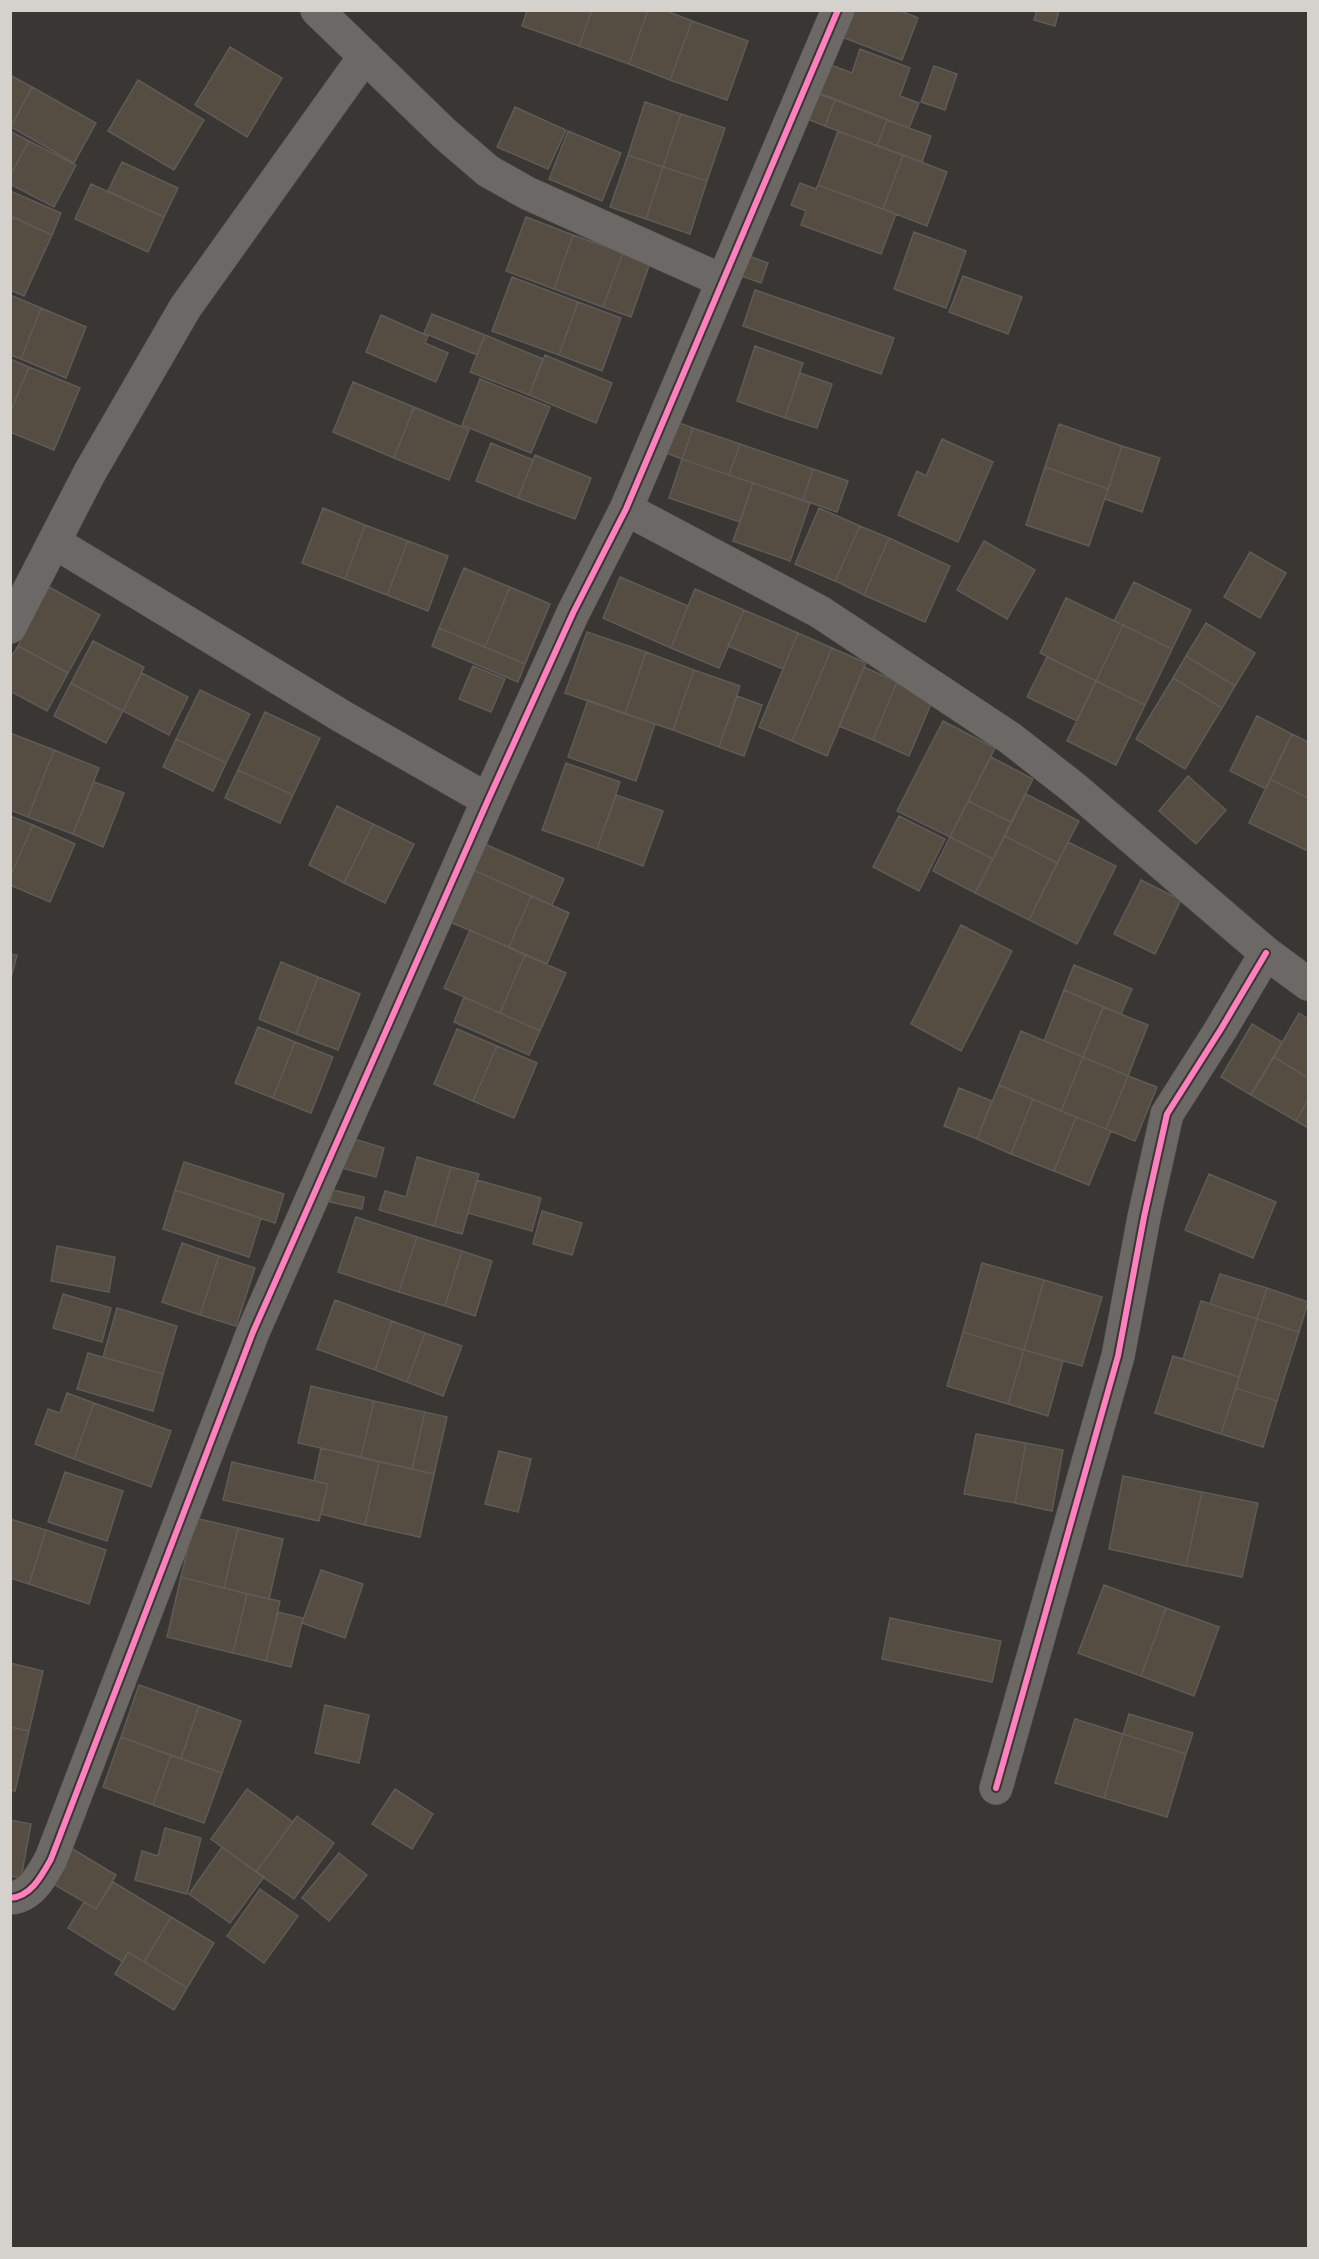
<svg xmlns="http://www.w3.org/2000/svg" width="1319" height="2259" viewBox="0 0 1319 2259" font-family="Literata,serif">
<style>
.building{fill:#554d41;stroke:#5e5b58;stroke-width:1.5}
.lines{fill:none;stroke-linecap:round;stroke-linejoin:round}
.minor-casing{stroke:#54524e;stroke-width:34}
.minor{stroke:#6b6866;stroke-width:33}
.cycleway-casing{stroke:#3c3630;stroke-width:10}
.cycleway{stroke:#ff80c0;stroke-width:6}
</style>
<rect width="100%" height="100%" fill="#393633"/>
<path class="building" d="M527,10H592L579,46L522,26Z
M592,10H648L629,64L579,46Z
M648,10H664L692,21L670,80L629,64Z
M852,10H898L918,18L902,60L842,37Z
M1037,10H1059L1055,26L1034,20Z
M692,21L748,41L727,100L670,80Z
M230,47L282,78L247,137L195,105Z
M860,49L910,68L900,96L919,103L909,128L812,90L823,62L852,73Z
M934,66L957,74L945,110L921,102Z
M10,75L32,87L11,127H10Z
M138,80L204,120L174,170L108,131Z
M32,87L96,123L74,163L11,127Z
M814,92L835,100L825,126L805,118Z
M835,100L887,120L877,146L825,126Z
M645,102L681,114L663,167L628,155Z
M515,107L566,130L548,169L497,147Z
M681,114L725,128L707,181L663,167Z
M887,120L931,136L922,162L877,146Z
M10,131L29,141L10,176Z
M568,131L621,153L602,201L549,179Z
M838,131L903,155L883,209L818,185Z
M29,141L76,165L54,207L10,184V176Z
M628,155L663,167L646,219L610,207Z
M903,155L947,172L927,226L883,209Z
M122,162L178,188L164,217L108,191Z
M663,167L707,181L690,234L646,219Z
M800,183L816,189L818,185L896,214L881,254L801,225L806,211L791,205Z
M91,184L164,217L148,252L75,219Z
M10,191L61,213L52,235L10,216Z
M13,217L52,235L24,296L10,290V223Z
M526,217L573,235L554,289L506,271Z
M914,232L966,251L946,308L894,289Z
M573,235L623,253L603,307L554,289Z
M623,253L650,263L631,317L603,307Z
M746,255L768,263L761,283L739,275Z
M963,276L1022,297L1008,334L949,312Z
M512,277L578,302L559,355L492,331Z
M755,290L894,338L881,374L743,326Z
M10,295L41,308L21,359L10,355Z
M578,302L621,318L602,371L559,355Z
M41,308L86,327L66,378L21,359Z
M432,314L485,335L477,355L424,333Z
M381,315L428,336L425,343L448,353L436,382L366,352Z
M485,335L543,359L529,395L470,372Z
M755,346L803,363L785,418L737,401Z
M545,355L612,383L596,423L529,395Z
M10,359L29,367L10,413Z
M29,367L80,388L54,450L10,432V413Z
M800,373L832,384L817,428L785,418Z
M480,379L550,407L531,453L462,425Z
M353,382L414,407L394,458L333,432Z
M414,407L469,430L449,480L394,458Z
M671,420L693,428L682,459L661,451Z
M1059,424L1122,446L1108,489L1045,467Z
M693,428L740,444L729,475L682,459Z
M942,439L993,462L958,542L898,515L917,471L926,476Z
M491,443L533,460L518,498L476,481Z
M740,444L813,469L803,500L729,475Z
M1122,446L1160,458L1142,512L1105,499Z
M535,455L591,478L575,519L518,498Z
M682,459L753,483L740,522L669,498Z
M1045,467L1108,489L1089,546L1026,525Z
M813,469L848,481L837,512L803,500Z
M753,483L810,503L790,561L733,541Z
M323,508L365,525L345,579L302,563Z
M819,508L860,526L835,581L795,564Z
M365,525L408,541L387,595L345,579Z
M860,526L889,538L864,595L835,581Z
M889,538L950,566L925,622L864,595Z
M408,541L448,556L428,611L387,595Z
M984,541L1035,570L1007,619L957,590Z
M1250,552L1286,573L1260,618L1224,597Z
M464,568L510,587L485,647L439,628Z
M620,577L688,606L671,648L603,618Z
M1134,582L1191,610L1172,649L1114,621Z
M49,587L100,615L68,673L18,646Z
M510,587L550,604L525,664L485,647Z
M695,589L744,610L719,668L671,648Z
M1066,598L1123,625L1096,681L1040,653Z
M744,610L798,633L783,669L728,646Z
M1206,623L1255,653L1235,686L1186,656Z
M1123,625L1172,649L1145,705L1096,681Z
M439,628L525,664L518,682L432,646Z
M587,632L646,652L625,714L565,693Z
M798,633L832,648L792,741L759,727Z
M93,641L144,667L123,711L71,683Z
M18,646L68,673L47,711L10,691V659Z
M832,648L866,663L827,756L792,741Z
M646,652L694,670L673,730L625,714Z
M1186,656L1235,686L1222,708L1173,678Z
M1047,657L1096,681L1077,721L1027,697Z
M473,666L505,679L491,712L459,699Z
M864,667L897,682L873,740L839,726Z
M694,670L740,686L719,747L673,730Z
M142,673L188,697L169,735L123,711Z
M1173,678L1222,708L1185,769L1136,739Z
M1096,681L1145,705L1116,765L1067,741Z
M897,682L934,697L909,756L873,740Z
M71,683L123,711L106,743L54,716Z
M200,690L250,714L226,763L176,739Z
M737,696L762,705L744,756L719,747Z
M588,700L655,724L636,781L568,757Z
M265,712L320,738L293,795L238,770Z
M1257,716L1292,734L1266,789L1230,771Z
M943,721L995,748L950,837L897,811Z
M10,733L54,750L28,817L10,810Z
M1292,734L1308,742V798L1270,779Z
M176,739L226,763L213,791L163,767Z
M54,750L99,768L73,834L28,817Z
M991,757L1033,779L1011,822L968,801Z
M566,763L620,782L597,849L542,830Z
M238,770L293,795L280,823L225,798Z
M1188,776L1226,810L1196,844L1159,811Z
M1270,779L1308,798V851L1249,823Z
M94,782L124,793L103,847L73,834Z
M1026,794L1079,821L1057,863L1005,836Z
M616,795L663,811L643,866L597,849Z
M968,801L1011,822L993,859L950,837Z
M337,806L373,824L344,883L309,865Z
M10,816L33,825L10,877Z
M899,816L945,839L919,891L873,867Z
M373,824L414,844L385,903L344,883Z
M33,825L75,844L50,902L10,885V877Z
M1005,836L1057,863L1029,920L975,893Z
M950,837L993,859L975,893L933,871Z
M1068,842L1116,866L1077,944L1029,920Z
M485,844L564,879L552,905L473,870Z
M473,870L531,896L509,947L450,922Z
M1141,880L1181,900L1155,954L1114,934Z
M531,896L569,913L547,964L509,947Z
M961,925L1012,951L961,1051L911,1024Z
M470,930L525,955L500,1013L444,988Z
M10,954L17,955L10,982Z
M525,955L566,973L540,1031L500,1013Z
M281,962L318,977L296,1034L259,1019Z
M1074,965L1132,989L1121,1014L1064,990Z
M318,977L360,994L338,1050L296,1034Z
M1064,990L1103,1007L1083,1057L1044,1041Z
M464,997L540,1031L529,1055L454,1022Z
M1103,1007L1148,1025L1128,1076L1083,1057Z
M1299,1013L1308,1019V1078L1274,1057Z
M1252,1024L1282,1042L1251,1095L1221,1077Z
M258,1027L295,1042L273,1098L235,1083Z
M457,1029L497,1046L473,1101L434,1084Z
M1021,1031L1083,1057L1061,1111L999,1085Z
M295,1042L333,1057L311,1113L273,1098Z
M497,1046L537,1063L514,1118L473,1101Z
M1083,1057L1128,1076L1106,1129L1061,1111Z
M1274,1057L1308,1078V1100L1296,1121L1251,1095Z
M1128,1076L1157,1087L1135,1141L1106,1129Z
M999,1085L1033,1099L1011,1154L977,1139Z
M959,1088L992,1101L977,1139L944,1126Z
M1033,1099L1076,1117L1054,1171L1011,1154Z
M1308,1100V1128L1296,1121Z
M1076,1117L1111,1131L1089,1185L1054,1171Z
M351,1138L384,1148L376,1177L342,1168Z
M417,1157L451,1167L434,1226L379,1210L385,1191L406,1197Z
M184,1162L284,1194L275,1223L175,1190Z
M451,1167L479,1174L462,1234L434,1226Z
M1209,1174L1276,1202L1253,1258L1185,1230Z
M477,1180L541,1198L532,1231L468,1213Z
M175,1190L261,1218L249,1257L163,1229Z
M333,1190L364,1197L362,1209L330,1202Z
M542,1211L582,1223L572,1255L533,1244Z
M356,1217L417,1237L399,1292L338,1272Z
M417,1237L462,1251L445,1306L399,1292Z
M182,1243L219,1256L200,1315L162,1302Z
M57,1246L115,1257L109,1292L51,1281Z
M462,1251L492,1261L475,1316L445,1306Z
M219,1256L255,1268L236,1326L200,1315Z
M982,1263L1044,1280L1024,1350L963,1332Z
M1220,1274L1267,1288L1257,1319L1210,1304Z
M1044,1280L1102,1297L1082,1366L1024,1350Z
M1267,1288L1308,1302L1299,1332L1257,1319Z
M63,1294L111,1308L102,1342L53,1328Z
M335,1300L392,1321L375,1370L317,1349Z
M1201,1301L1257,1319L1239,1377L1183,1359Z
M117,1308L177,1326L163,1374L103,1357Z
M1257,1319L1299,1332L1277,1401L1236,1388Z
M392,1321L425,1333L407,1382L375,1370Z
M963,1332L1024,1350L1008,1404L947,1386Z
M425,1333L462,1346L443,1396L407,1382Z
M1024,1350L1063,1361L1048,1416L1008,1404Z
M88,1353L163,1374L153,1411L77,1389Z
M1173,1356L1239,1377L1221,1434L1155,1413Z
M311,1386L374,1401L361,1457L298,1443Z
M1236,1388L1277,1401L1263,1447L1221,1434Z
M67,1393L94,1403L74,1459L35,1444L48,1409L60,1413Z
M374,1401L425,1412L412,1469L361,1457Z
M94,1403L171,1431L151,1487L74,1459Z
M425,1412L447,1417L434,1474L412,1469Z
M976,1434L1026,1443L1015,1503L964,1494Z
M1026,1443L1063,1450L1052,1511L1015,1503Z
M321,1448L379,1462L365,1525L321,1514L328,1484L314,1481Z
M499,1451L531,1459L518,1512L485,1504Z
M232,1462L328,1484L319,1521L223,1500Z
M379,1462L434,1474L420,1537L365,1525Z
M65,1472L123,1491L107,1541L48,1522Z
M1123,1476L1202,1492L1186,1566L1109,1549Z
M1202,1492L1258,1503L1242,1577L1186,1566Z
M195,1518L238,1528L224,1588L181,1577Z
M10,1519L46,1530L29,1584L10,1578Z
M238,1528L283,1539L269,1599L224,1588Z
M46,1530L106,1550L89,1604L29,1584Z
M321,1570L363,1584L345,1638L302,1623Z
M181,1577L247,1594L233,1653L167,1637Z
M1104,1585L1166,1608L1141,1676L1078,1653Z
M247,1594L280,1601L266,1661L233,1653Z
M1166,1608L1219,1627L1194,1696L1141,1676Z
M278,1612L303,1618L291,1667L266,1661Z
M890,1618L1001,1641L992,1682L882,1659Z
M10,1663L43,1671L29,1731L10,1727Z
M139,1685L199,1706L181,1759L121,1737Z
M325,1705L369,1715L359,1763L315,1753Z
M199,1706L241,1721L222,1773L181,1759Z
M1129,1714L1193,1733L1186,1754L1123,1734Z
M1075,1719L1123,1734L1104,1798L1055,1783Z
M10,1727L29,1731L15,1791L10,1790Z
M1123,1734L1186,1754L1167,1817L1104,1798Z
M121,1737L171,1755L153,1805L103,1787Z
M171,1755L222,1773L204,1823L153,1805Z
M247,1789L293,1822L256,1872L211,1839Z
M395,1789L433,1814L412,1849L372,1824Z
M297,1816L334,1843L294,1899L256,1872Z
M10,1820L31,1824L21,1878L10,1876Z
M165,1828L201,1838L187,1894L135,1880L142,1851L158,1856Z
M222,1847L264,1877L230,1923L189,1894Z
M71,1848L116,1875L96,1909L50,1882Z
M339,1853L367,1875L329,1921L302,1898Z
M113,1882L171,1917L144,1962L128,1952L123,1962L68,1928L84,1902L96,1909Z
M260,1889L298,1916L264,1963L227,1936Z
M171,1917L214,1943L187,1988L144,1962Z
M128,1952L187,1988L174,2010L115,1974Z"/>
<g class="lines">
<g class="minor-casing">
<path id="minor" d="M317,10L445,134L488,171L527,193L723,281
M626,509L820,612L1010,738L1074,788L1266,953L1308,984
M54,542L343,717L488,800
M10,627L90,472L185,308L365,56
M996,1788L1118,1356L1144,1217L1167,1114L1221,1029L1266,953
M10,1898C31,1897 42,1875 51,1859L253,1332L488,800L573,613L626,509L838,10"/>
</g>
<use href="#minor" class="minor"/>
<g class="cycleway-casing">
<path id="cycleway" d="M996,1788L1118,1356L1144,1217L1167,1114L1221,1029L1266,953
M10,1898C31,1897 42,1875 51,1859L253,1332L488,800L573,613L626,509L838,10"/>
</g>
<use href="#cycleway" class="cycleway"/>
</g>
<rect width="1319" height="2259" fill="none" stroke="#d5d2ce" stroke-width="24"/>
</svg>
